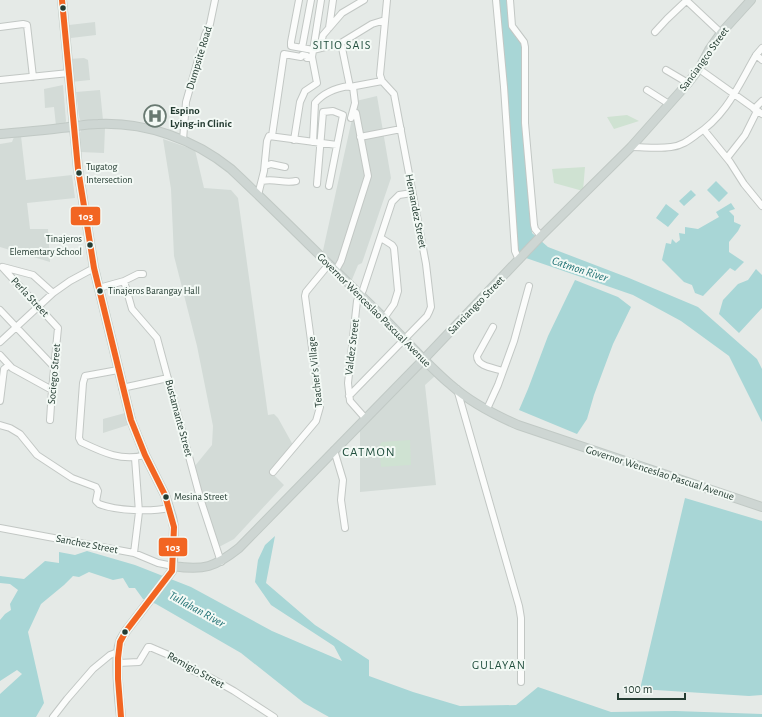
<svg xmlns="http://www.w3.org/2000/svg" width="762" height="717" viewBox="0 0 762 717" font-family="'Alegreya Sans',sans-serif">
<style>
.built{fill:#d3dbd7}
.green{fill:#cfe2d2}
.water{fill:#a8d6d6}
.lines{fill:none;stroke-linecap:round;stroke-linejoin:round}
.minor-casing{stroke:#c2c7c4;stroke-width:8}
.major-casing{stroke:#c1c9c5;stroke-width:10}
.minor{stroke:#fbfcfb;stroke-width:6}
.major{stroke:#ced6d3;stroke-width:8}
.bus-1-casing{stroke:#f3f9f5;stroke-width:9}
.bus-1{stroke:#f26522;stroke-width:6}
.bus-dot{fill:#243c32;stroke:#f3f9f5;stroke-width:1.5}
.labels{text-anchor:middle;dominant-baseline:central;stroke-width:4;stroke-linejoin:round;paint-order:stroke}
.bus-label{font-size:10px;fill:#243c32;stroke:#f3f9f5;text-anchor:start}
.street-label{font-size:11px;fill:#243c32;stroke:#f3f9f5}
.poi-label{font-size:11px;font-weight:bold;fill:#243c32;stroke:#f3f9f5;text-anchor:start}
.neighbourhood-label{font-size:12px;letter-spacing:1px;fill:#204e3d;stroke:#f3f9f5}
.water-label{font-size:12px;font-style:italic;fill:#217275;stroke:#f3f9f5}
.quarter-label{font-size:13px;letter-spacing:1px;fill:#204e3d;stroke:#f3f9f5}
.line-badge{stroke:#f3f9f5;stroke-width:1.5}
.badge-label{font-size:11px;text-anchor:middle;font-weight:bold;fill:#fff}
</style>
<rect width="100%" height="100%" fill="#e5eae7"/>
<path class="built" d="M95,22L96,35L71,38L69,25Z
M84,58L88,60L90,80L71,82L69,59Z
M63,85L66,121L65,124L56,126L54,107L45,108L44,89Z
M100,90L103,120L84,121L80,120L79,116L76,92Z
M377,96L391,178L362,263L358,265L351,282L322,255L356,101Z
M82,128H105L104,153L80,152L79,135Z
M21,136L26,180L72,175L75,198L27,203L30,229H48L50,262L0,247V144L12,142L14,137Z
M163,139L195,150L204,188L231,190L238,198L268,415L274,414L278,418L293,445L270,471L284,485L234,539L219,547L194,467L212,445L213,426L197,346L174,256L171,189Z
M423,365L435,376L425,385L436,485L360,492V428Z
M125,413L128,425L103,433V419Z"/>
<path class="green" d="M627,115L639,121L614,129L607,117Z
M585,167L583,191L554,183L552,169Z
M410,440L411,465L381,467L379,446L382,442Z"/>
<path class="water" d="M499,0H508L510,25L514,35L523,46V127L532,233L548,247L629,278L698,307L757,359L762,369V422L729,356L681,321L633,295L526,258L518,253Z
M716,181L728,193L719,202L707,190Z
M691,190L696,195L684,206L679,201Z
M731,203L735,209L729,211L734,216V222L741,225L738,231L729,242V252L744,262L735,271L730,268L703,296L695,293L692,285L684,282L662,260L666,243L671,244L672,239L676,243L680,240L679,233L685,234V227L698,229L719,217L716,212Z
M666,204L679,214L668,227L656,218Z
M756,269L762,275V308L739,333L719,314L723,300L738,284L748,280Z
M575,280L618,297L631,307L613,344L594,395L587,419L577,434L519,410L528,389L548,336Z
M685,498L762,521V695L749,696L640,689Z
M275,536L266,583L315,625L369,660V676L413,692L460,706L516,705L538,687L611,712L675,711L762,714V717H329L304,703L241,653L156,604L143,599L135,588H129L123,578L113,580L89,572L79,577L73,576L64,585L41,604L28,632L44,703L36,717H0V694L22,674L17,670L0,681V620L5,614L11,610L10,604L18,590L10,584L0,583V576L24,579L45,561L59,563V552L75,555L87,551L135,565L191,587L272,631L342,661L334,646L271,605L255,582L258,560L265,545Z"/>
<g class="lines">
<g class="minor-casing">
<path id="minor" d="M299,0L291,42V46L313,50L341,43L372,24L385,20
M496,0L504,87L515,251L519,260
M510,0L512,26L524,42L525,47V123L534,225L535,229L541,236
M686,0L721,33
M0,27L23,24L27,25L33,77
M329,28L333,0
M655,32L667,19L687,0
M341,43L350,87L382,81
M322,47V39L323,35L342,13L364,0
M302,48L311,0
M756,55L762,60
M699,69L762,114
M666,70L688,83
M0,80L69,73
M647,90L669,104
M754,109L762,101
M351,118L355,103L353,87
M704,130L730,162L744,184L762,206
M272,136L284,54L301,57L302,55L307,56V58H312
M360,137L401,129
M183,140L186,102L205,35L210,24L215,0
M294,140L300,102L305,91L317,83L312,57L321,0
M313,142L315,103C324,92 336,88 349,86
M631,147C644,147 658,149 671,147C681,146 688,141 696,135C727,115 738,86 756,55L762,48
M727,158L745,135L757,111
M265,166L271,164L285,167
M262,181C275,178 284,184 296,181
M317,184L323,112L333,111L343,115L329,186
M258,195L264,171L267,141L269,136L337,145
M381,238L392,245L394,248L398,291L394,304L384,318
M2,267L58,328L52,390L50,420
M3,267L33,275L53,293
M336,270L341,261L368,176L356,113
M124,281L132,309L157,338L201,501L221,562
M99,288L124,281L138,274H143
M0,310L54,367
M493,327L477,356C477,367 495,368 503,371
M0,342L53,293L70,281L94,268
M0,355L12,368L52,390
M118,370L85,376L83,383L79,438L81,442C102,452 122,462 145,455
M122,388L168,378
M457,389L519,606L521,618V682
M349,396L427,316L429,312L431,307L426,264L394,94L382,81L380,75L387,0
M0,401L4,369L9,365
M487,409L498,385L514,341L529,286
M365,418L350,401L348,383L357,301L363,290L392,202L399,195L412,193
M0,425L10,428L20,434L37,455L72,478L96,487L98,491L96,501L99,504C117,511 151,512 169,508
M334,450L343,480L341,500L345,528
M273,472L316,421L320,407L305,296L306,292L329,264
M0,528L134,553L158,563L173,566
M134,553L139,512L135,458
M118,663L139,662L148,647H150L171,656L189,669L211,678L234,691L274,717
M53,717L67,699L93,669L110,655L118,652"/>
</g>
<g class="major-casing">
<path id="major" d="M62,0L78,169L94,268L131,420L145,455L165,495L172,517L174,527L173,566L172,571L126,631C124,635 121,638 120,642C115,658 119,700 121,717
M0,134C20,132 41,131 61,128C73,127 85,124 98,124C146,122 194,139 231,169C282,217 331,267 382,316C405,339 426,364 451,385C470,402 495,415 518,425L762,507
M173,566C204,571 215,567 239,548L424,359L541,236L631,147L688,83L699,69L709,50L721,33L751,0"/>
</g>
<use href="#minor" class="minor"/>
<use href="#major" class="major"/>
<g class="bus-1-casing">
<path id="bus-1" d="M62,0L78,169L94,268L131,420L145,455L165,495L174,527L172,571L126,631L120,642L118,658V679L121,717"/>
</g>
<use href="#bus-1" class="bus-1"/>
</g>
<defs>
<g id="hospital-ring" transform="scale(1.15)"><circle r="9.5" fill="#f3f9f5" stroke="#687971" stroke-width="1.5"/><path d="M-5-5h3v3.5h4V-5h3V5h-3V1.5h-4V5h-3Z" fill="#687971"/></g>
</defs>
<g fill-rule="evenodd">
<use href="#hospital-ring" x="155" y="116"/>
</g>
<g class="bus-dot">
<circle cx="63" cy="8" r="3.5"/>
<circle cx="79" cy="173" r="3.5"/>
<circle cx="90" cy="245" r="3.5"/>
<circle cx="100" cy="291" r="3.5"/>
<circle cx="166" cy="497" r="3.5"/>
<circle cx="125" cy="632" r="3.5"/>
</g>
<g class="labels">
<g class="bus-label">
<text x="86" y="167">Tugatog<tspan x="86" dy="13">Intersection</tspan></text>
<text x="82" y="239" text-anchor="end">Tinajeros<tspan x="82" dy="13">Elementary School</tspan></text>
<text x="108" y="291">Tinajeros Barangay Hall</text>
<text x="174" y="497">Mesina Street</text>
</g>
<g class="street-label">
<text transform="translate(199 58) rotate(-73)">Dumpsite Road</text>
<text transform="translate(704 59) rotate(-54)">Sanciangco Street</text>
<text transform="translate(416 211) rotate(79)">Hernandez Street</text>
<text transform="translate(30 297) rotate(47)">Perla Street</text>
<text transform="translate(476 305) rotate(-46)">Sanciangco Street</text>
<text transform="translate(374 310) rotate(45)">Governor Wenceslao Pascual Avenue</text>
<text transform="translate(352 347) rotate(-83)">Valdez Street</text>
<text transform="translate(315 372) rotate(-96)">Teacher's Village</text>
<text transform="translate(54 374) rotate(-85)">Sociego Street</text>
<text transform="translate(179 418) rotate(75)">Bustamante Street</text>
<text transform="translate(660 473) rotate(18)">Governor Wenceslao Pascual Avenue</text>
<text transform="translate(87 544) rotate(11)">Sanchez Street</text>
<text transform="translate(196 670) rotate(29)">Remigio Street</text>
</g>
<g class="poi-label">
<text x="170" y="110">Espino<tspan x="170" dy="13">Lying-in Clinic</tspan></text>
</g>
<g class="neighbourhood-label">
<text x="342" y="45">SITIO SAIS</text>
<text x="499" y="665">GULAYAN</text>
</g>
<g class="water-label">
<text transform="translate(580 269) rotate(18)">Catmon River</text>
<text transform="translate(197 609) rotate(29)">Tullahan River</text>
</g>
<g class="quarter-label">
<text x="369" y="452">CATMON</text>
</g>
</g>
<g class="line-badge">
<rect x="70" y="206" width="31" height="20" rx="4" fill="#f26522"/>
<rect x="158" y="537" width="30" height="20" rx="4" fill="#f26522"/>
</g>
<g class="badge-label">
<text x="86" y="220">103</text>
<text x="173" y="551">103</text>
</g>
<path d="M618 693v6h67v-6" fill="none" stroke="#243c32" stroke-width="2"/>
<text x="624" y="693" font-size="12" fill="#243c32" stroke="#f3f9f5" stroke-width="3" paint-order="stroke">100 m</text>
</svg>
